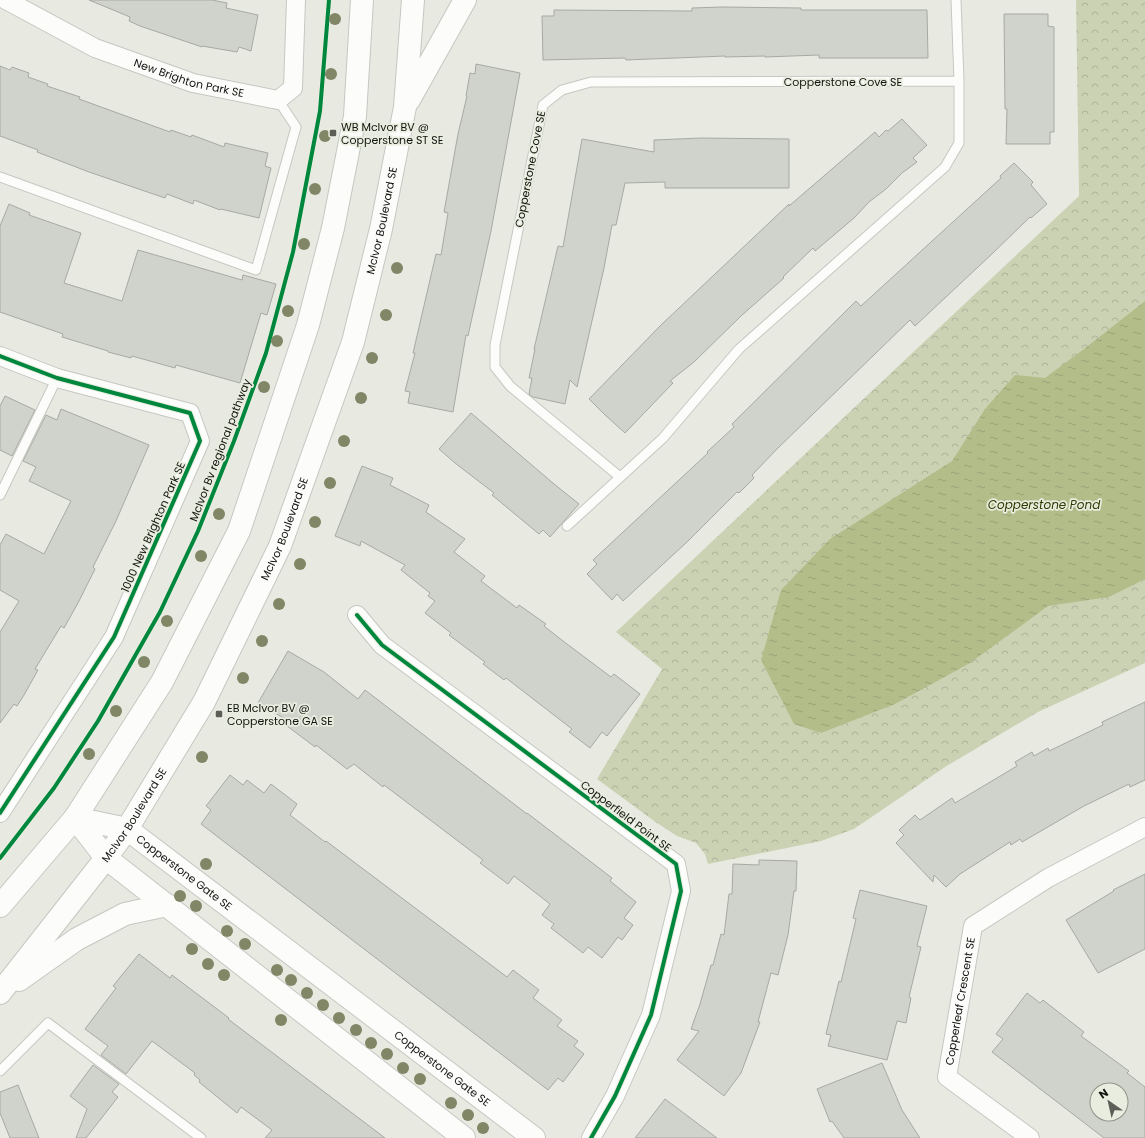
<svg xmlns="http://www.w3.org/2000/svg" width="1145" height="1138" viewBox="0 0 1145 1138" font-family="Poppins,sans-serif">
<style>
.park{fill:url(#park-crowns)}
.water{fill:url(#water-ripples)}
.building{fill:#d0d2cc;stroke:#a7a9a2;fill-rule:evenodd}
.lines{fill:none;stroke-linecap:round;stroke-linejoin:round}
.lane-casing{stroke:#c5c7c1;stroke-width:11}
.street-casing{stroke:#c5c7c1;stroke-width:20}
.secondary-casing{stroke:#c5c7c1;stroke-width:24}
.lane{stroke:#fcfcfb;stroke-width:9}
.street{stroke:#fcfcfb;stroke-width:18}
.secondary{stroke:#fcfcfb;stroke-width:22}
.cycleway-casing{stroke:#e9eddf;stroke-width:6}
.cycleway{stroke:#00873e;stroke-width:4}
.tree{fill:#818666}
.poi-dot{fill:#5d5e58;stroke:#e9eddf;stroke-width:1.5}
.labels{text-anchor:middle;dominant-baseline:central;stroke-width:3.5;stroke-linejoin:round;paint-order:stroke}
.street-label{font-size:11px;fill:#12130e;stroke:#e9eddf}
.poi-label{font-size:11px;fill:#12130e;stroke:#e9eddf;text-anchor:start}
.water-label{font-size:12px;font-style:italic;fill:#323a01;stroke:#e9eddf}
</style>
<defs>
<pattern id="park-crowns" width="20" height="18" patternUnits="userSpaceOnUse"><rect width="20" height="18" fill="#cbd2b3"/><path d="M2 6a3 3 0 1 1 6 0M12 15a3 3 0 1 1 6 0" fill="none" stroke="#adb399"/></pattern>
<pattern id="water-ripples" width="26" height="14" patternUnits="userSpaceOnUse"><rect width="26" height="14" fill="#b3bd8a"/><path d="M2 4q2-2 4 0t4 0M15 11q2-2 4 0t4 0" fill="none" stroke="#99a276"/></pattern>
</defs>
<rect width="100%" height="100%" fill="#e8eae2"/>
<path class="park" d="M1076,0H1145V663L1038,712L945,767L854,829L821,841L708,864L705,854L696,843L677,836L654,821L597,779L662,669L616,632L1079,196Z"/>
<path class="water" d="M1145,301V579L1109,597L1048,606L970,663L895,704L821,733L794,724L761,660L781,590L830,539L952,461L985,409L1015,375L1045,378L1084,349Z"/>
<path class="building" d="M89,0H212L227,3L226,8L258,15L251,51L239,47L237,52L202,46V47L140,26L129,21L130,17Z
M722,7L801,8V10H927L928,58H819V55L765,57V56L725,57V56L626,60L625,58L543,60L542,16H554V10L692,11V8Z
M1004,14H1048V26L1054,27V132H1050V144H1006L1007,109H1005Z
M476,64L520,73L491,231L468,336L466,335L453,412L408,403L410,392L405,391L415,353H413L436,254L441,255L448,213L444,212L458,134L467,96H466L470,73L475,74Z
M0,66L10,70L12,67L29,73L28,77L48,84L47,86L80,97L79,99L170,132L171,130L191,137L192,135L224,147L225,143L268,153L265,166L271,168L259,218L221,209L220,210L194,200L193,204L167,194L165,198L89,172L37,152L38,150L0,136Z
M902,119L927,145L913,158L917,162L902,173L886,189L869,202L854,218L815,251L813,248L783,277L784,278L741,316L694,362L670,381L673,383L625,433L604,414L589,399L660,326L789,204V206L875,132L879,137L886,130L888,131Z
M701,138L789,139V188H665V182L625,183L616,225H612L604,268L577,387L570,380L565,404L533,397L529,394L532,378H529L535,349H534L558,246L563,247L582,139L654,152V140Z
M1014,163L1033,182L1031,185L1047,204L1031,218L1030,217L993,253L915,326L910,320L778,448L752,475L754,478L739,493L737,492L687,542L623,601L617,594L612,600L587,574L597,564L593,560L708,453L707,452L734,427L732,424L856,301L861,306L1001,178L1000,176Z
M9,204L30,213L29,215L81,233L64,283L122,301L138,250L242,280L243,275L276,284L267,315L261,313L240,383L176,365L175,368L132,356L131,358L108,352V351L62,337L63,334L0,312V226Z
M5,396L35,410L12,456L0,450V406Z
M61,409L149,445L116,521L93,567L95,569L78,603L64,628L61,626L35,669L38,670L24,695L17,706L14,704L0,723V632L19,601L0,590V545L6,534L44,554L71,501L29,481L36,467L23,461L46,415L57,420Z
M471,413L554,484L579,504L550,537L543,530L539,534L492,495L494,493L455,463L439,449Z
M362,466L393,478L390,485L429,505L426,512L465,539L454,552L485,576L481,581L517,608L519,605L546,624L544,626L563,641L611,677L614,674L640,694L607,736L602,732L590,748L569,732L572,729L506,678L504,680L483,664L485,662L449,635L451,633L425,613L435,601L428,596L430,593L401,570L405,565L361,541L360,546L335,536Z
M288,651L324,672L358,699L365,690L527,814V813L612,878L610,881L636,902L624,918L633,925L622,940L618,937L602,958L588,947L583,953L551,928L554,924L542,915L550,904L514,876L508,884L480,863L483,860L384,785L383,787L354,764L347,769L316,745L315,747L287,726L290,722L258,703Z
M1145,702V780L1130,787L1129,784L1084,806L1022,842L1020,839L1011,845L1010,842L960,874L946,887L934,875L933,882L896,843L904,835L899,830L915,815L920,820L952,798L955,803L1017,766L1015,762L1032,752L1034,756L1048,748L1049,751L1103,725L1102,722Z
M230,775L243,785L247,780L264,793L271,784L297,804L290,815L325,842L326,841L507,977L513,970L539,990L533,998L562,1020L557,1026L578,1041L574,1046L584,1054L563,1082L558,1078L548,1090L201,824L211,810L206,806Z
M759,860L797,861L796,891H794L788,935L778,975L771,973L758,1022H760L741,1073L724,1096L677,1060L699,1031L691,1029L700,1004L711,965H713L721,934L724,935L729,894H732L733,864L759,865Z
M1145,874V949L1098,973L1066,920L1114,891L1113,890Z
M860,890L927,906L917,946L921,947L909,997L911,998L906,1023L897,1021L887,1060L828,1046L831,1035L826,1034L839,981L841,982L856,919L853,918Z
M139,954L170,978L172,975L229,1018L228,1019L385,1138H265L272,1130L241,1107L237,1113L199,1082L200,1080L194,1075L195,1073L152,1041L126,1074L101,1055L108,1046L85,1029L116,988L113,986Z
M1027,993L1040,1003L1043,1000L1084,1032L1081,1036L1129,1071L1127,1073L1145,1087V1138H1104L992,1052L1003,1039L996,1034ZM1097,1090H1121V1114H1097Z
M882,1063L902,1110L920,1138H844L832,1121L830,1122L817,1089Z
M93,1065L119,1084L112,1092L118,1097L86,1138H76L87,1109L70,1096Z
M18,1085L39,1138H10L0,1113V1092Z
M665,1099L717,1138H635Z"/>
<g class="lines">
<g class="lane-casing">
<path id="lane" d="M0,177L256,270L296,127L278,100
M620,477L510,386L495,367V345L543,105L562,90L591,82L959,81L956,0
M0,495L57,378
M567,526L663,438L739,349L945,167L959,143V81
M0,1071L48,1023L201,1138"/>
</g>
<g class="street-casing">
<g id="street">
<path id="s1" d="M6,0L95,48L193,83L278,100L293,88L296,0"/>
<path d="M0,356L57,378L190,413L200,441L114,637L0,813"/>
<path d="M357,615L382,645L676,864L681,891L651,1015L615,1096L591,1138"/>
<path id="s2" d="M1030,1138L947,1077L973,926L1048,878L1145,827"/>
</g>
</g>
<g class="secondary-casing">
<g id="secondary">
<path d="M409,100L465,0"/>
<path id="s3" d="M75,818L127,829L534,1138"/>
<path d="M75,818L106,858L464,1138"/>
<path d="M0,906L75,818L162,682L239,531L308,325L333,228L355,116L362,0"/>
<path d="M19,980L77,939L125,914L167,905"/>
<path id="s4" d="M0,993L106,858L127,829L204,702L280,546L353,342L381,229L405,107L413,0"/>
</g>
</g>
<use href="#lane" class="lane"/>
<use href="#street" class="street"/>
<use href="#secondary" class="secondary"/>
<g class="cycleway-casing">
<path id="cycleway" d="M0,356L57,378L190,413L200,441L114,637L0,813
M357,615L382,645L676,864L681,891L651,1015L615,1096L591,1138
M0,858L54,788L98,721L160,612L198,531L234,441L266,353L293,252L320,111L329,0"/>
</g>
<use href="#cycleway" class="cycleway"/>
</g>
<g class="tree">
<circle cx="335" cy="19" r="6"/>
<circle cx="331" cy="74" r="6"/>
<circle cx="325" cy="136" r="6"/>
<circle cx="315" cy="189" r="6"/>
<circle cx="304" cy="244" r="6"/>
<circle cx="397" cy="268" r="6"/>
<circle cx="288" cy="311" r="6"/>
<circle cx="386" cy="315" r="6"/>
<circle cx="277" cy="341" r="6"/>
<circle cx="372" cy="358" r="6"/>
<circle cx="264" cy="387" r="6"/>
<circle cx="361" cy="398" r="6"/>
<circle cx="344" cy="441" r="6"/>
<circle cx="330" cy="483" r="6"/>
<circle cx="219" cy="514" r="6"/>
<circle cx="315" cy="522" r="6"/>
<circle cx="201" cy="556" r="6"/>
<circle cx="300" cy="564" r="6"/>
<circle cx="279" cy="604" r="6"/>
<circle cx="167" cy="621" r="6"/>
<circle cx="262" cy="641" r="6"/>
<circle cx="144" cy="662" r="6"/>
<circle cx="243" cy="678" r="6"/>
<circle cx="116" cy="711" r="6"/>
<circle cx="89" cy="754" r="6"/>
<circle cx="202" cy="757" r="6"/>
<circle cx="206" cy="864" r="6"/>
<circle cx="180" cy="896" r="6"/>
<circle cx="196" cy="906" r="6"/>
<circle cx="227" cy="931" r="6"/>
<circle cx="245" cy="944" r="6"/>
<circle cx="192" cy="949" r="6"/>
<circle cx="208" cy="964" r="6"/>
<circle cx="277" cy="970" r="6"/>
<circle cx="224" cy="975" r="6"/>
<circle cx="291" cy="980" r="6"/>
<circle cx="307" cy="993" r="6"/>
<circle cx="323" cy="1005" r="6"/>
<circle cx="339" cy="1018" r="6"/>
<circle cx="281" cy="1020" r="6"/>
<circle cx="356" cy="1030" r="6"/>
<circle cx="371" cy="1043" r="6"/>
<circle cx="387" cy="1054" r="6"/>
<circle cx="403" cy="1068" r="6"/>
<circle cx="420" cy="1079" r="6"/>
<circle cx="451" cy="1103" r="6"/>
<circle cx="468" cy="1115" r="6"/>
<circle cx="483" cy="1128" r="6"/>
</g>
<g class="poi-dot">
<rect x="329" y="129" width="8" height="8" rx="2"/>
<rect x="215" y="710" width="8" height="8" rx="2"/>
</g>
<g class="labels">
<g class="street-label">
<text stroke="none"><textPath href="#s1" startOffset="200">New Brighton Park SE</textPath></text>
<text x="843" y="82">Copperstone Cove SE</text>
<text transform="translate(530 169) rotate(-79)">Copperstone Cove SE</text>
<text stroke="none"><textPath href="#s4" startOffset="871">McIvor Boulevard SE</textPath></text>
<text transform="translate(220 450) rotate(-69)">McIvor Bv regional pathway</text>
<text transform="translate(153 527) rotate(-66)">1000 New Brighton Park SE</text>
<text stroke="none"><textPath href="#s4" startOffset="547">McIvor Boulevard SE</textPath></text>
<text stroke="none"><textPath href="#s4" startOffset="223">McIvor Boulevard SE</textPath></text>
<text transform="translate(626 816) rotate(37)">Copperfield Point SE</text>
<text stroke="none"><textPath href="#s3" startOffset="125">Copperstone Gate SE</textPath></text>
<text stroke="none"><textPath href="#s2" startOffset="180">Copperleaf Crescent SE</textPath></text>
<text stroke="none"><textPath href="#s3" startOffset="449">Copperstone Gate SE</textPath></text>
</g>
<g class="poi-label">
<text x="341" y="127">WB McIvor BV @<tspan x="341" dy="13">Copperstone ST SE</tspan></text>
<text x="227" y="708">EB McIvor BV @<tspan x="227" dy="13">Copperstone GA SE</tspan></text>
</g>
<g class="water-label">
<text x="1044" y="504">Copperstone Pond</text>
</g>
</g>
<g transform="translate(1109 1102) rotate(326)"><circle r="19" fill="#e9eddf" stroke="#93968b"/>
<path d="M0-3L7 15L0 10L-7 15Z" fill="#5d5e58"/>
<text y="-6" font-size="11" font-weight="bold" text-anchor="middle" fill="#12130e">N</text>
</g>
</svg>
